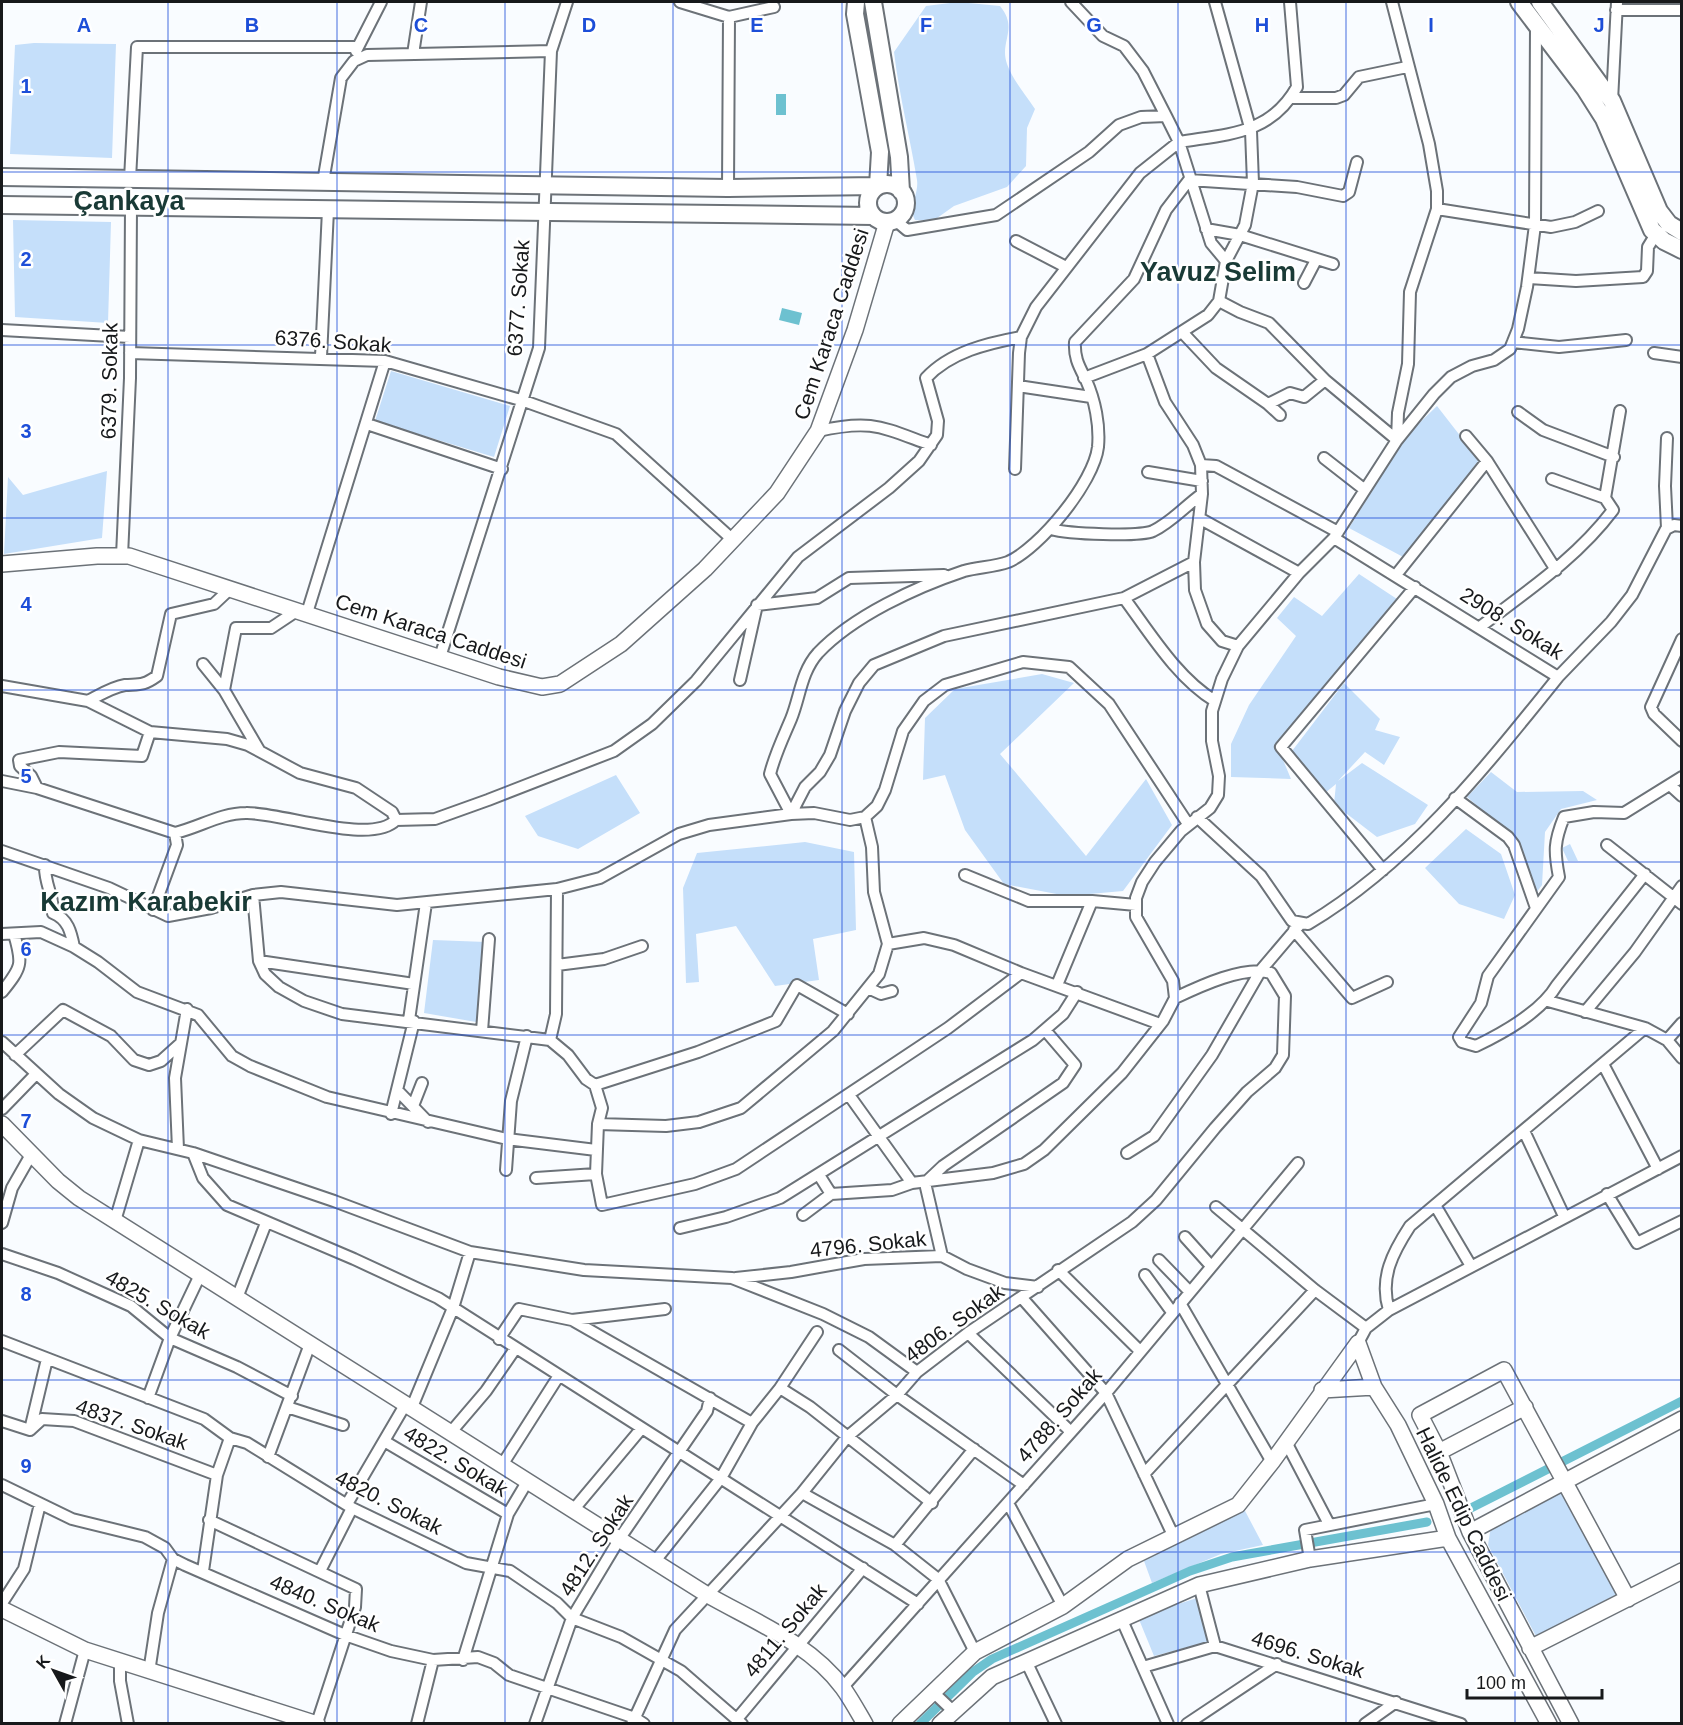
<svg xmlns="http://www.w3.org/2000/svg" width="1683" height="1725" viewBox="0 0 1683 1725" font-family="Arial,sans-serif">
<style>
.green{fill:#c5dffa}
.water{fill:#6dc1d0}
.lines{fill:none;stroke-linecap:round;stroke-linejoin:round}
.canal{stroke:#6dc1d0;stroke-width:9}
.street-casing{stroke:#6c7278;stroke-width:14}
.secondary-casing{stroke:#6c7278;stroke-width:18}
.primary-casing{stroke:#6c7278;stroke-width:20}
.street{stroke:#fff;stroke-width:10}
.secondary{stroke:#fff;stroke-width:15}
.primary{stroke:#fff;stroke-width:16}
.grid{fill:none;stroke:#1d4ed8;stroke-width:1.5;stroke-opacity:0.55}
.labels{text-anchor:middle;dominant-baseline:central;stroke-width:5;stroke-linejoin:round;paint-order:stroke}
.street-label{font-size:21px;fill:#17191b;stroke:#fff}
.district-label{font-size:27px;font-weight:bold;fill:#193a36;stroke:#fff}
.grid-label{font-size:20px;text-anchor:middle;font-weight:bold;fill:#1d4ed8;stroke:#fff;stroke-width:5;stroke-linejoin:round;paint-order:stroke}
</style>
<rect width="100%" height="100%" fill="#f9fcff"/>
<path class="green" d="M958,2L1000,6C1019,29 999,41 1007,64C1012,79 1026,95 1035,109L1027,128L1026,166L1007,187L954,206L933,221L915,220C908,208 919,194 917,180C910,137 899,95 894,52L926,6Z
M34,43L116,44L112,158L10,154L15,45Z
M13,220L111,222L108,323L15,317Z
M391,371L510,406L494,457L375,421Z
M1437,406L1479,460L1405,558L1349,528L1407,435Z
M107,471L102,538L4,554L8,477L23,495Z
M1359,574L1397,599L1276,743L1291,779L1231,777V744L1249,705L1296,636L1277,618L1294,597L1322,616Z
M1042,674L1074,683L1000,754L1086,856L1146,779L1172,825L1123,891L1067,896L1004,884L965,830L945,775L923,780L925,718L955,689Z
M1344,683L1380,719L1375,730L1400,737L1384,765L1365,752L1338,781L1362,763L1428,805L1415,824L1377,837L1334,804L1336,784L1325,793L1292,751Z
M1491,772L1517,792L1583,791L1597,800L1561,809L1545,832L1542,885L1536,893L1517,840L1467,797Z
M616,775L640,813L578,849L538,836L525,816Z
M1466,829L1501,854L1515,895L1504,919L1459,904L1425,868Z
M805,842L854,852L856,930L813,939L819,980L775,986L736,926L696,934L699,982L686,983L683,888L697,853Z
M1570,844L1578,861H1568L1562,848Z
M433,940L486,942L482,1023L424,1013Z
M1567,1486L1623,1593L1538,1640L1488,1545L1490,1532L1495,1526Z
M1244,1509L1263,1545L1221,1554L1152,1583L1144,1561Z
M1197,1598L1208,1642L1154,1656L1138,1617Z"/>
<path class="water" d="M776,94H786V115H776Z
M782,308L802,313L799,325L779,320Z"/>
<g class="lines">
<path class="canal" d="M1469,1509L1682,1401
M920,1724L973,1672L992,1659L1190,1571L1232,1557L1427,1522"/>
<g class="street-casing">
<path id="street" d="M680,2L729,17L728,188
M1071,2L1103,36L1124,46L1143,71L1166,116
M1215,2L1251,131L1253,183L1245,225L1226,261L1219,301L1208,315L1147,354L1165,402L1193,445L1201,465L1202,494L1194,562L1195,590L1207,624L1222,641L1238,646
M1392,2L1429,144L1437,191V209L1410,292L1408,364L1398,413L1397,440
M1616,10H1682
M729,17L774,7
M356,51L381,2
M413,54L421,2
M1291,98H1336L1344,95L1359,77L1407,67
M1612,101L1617,2
M130,179L137,47H358
M323,182L341,78L354,61L367,55L551,51
M1437,209L1551,227L1575,222L1598,211
M895,220L907,230L996,215L1089,152L1119,125L1141,117L1166,116L1179,142C1227,134 1270,135 1297,87L1290,2
M1206,229L1240,235L1333,264
M1016,241L1066,267
M1529,278L1576,281L1643,277L1647,271L1648,247L1656,234
M1304,283L1316,260
M1219,301L1240,312L1269,323L1325,380L1397,440
M2,330L130,337
M1182,332L1216,368L1268,404L1290,393L1304,397L1325,380
M1513,342L1559,347L1626,340
M130,353L385,361L524,401L616,434L733,540
M1654,353L1682,357
M321,357L328,210
M1084,378L1147,354
M1018,386L1091,397
M1268,404L1280,415
M1518,412L1543,430L1614,457
M367,424L502,469
M818,431C872,419 881,427 931,445
M1466,436L1487,461L1556,570
M1667,438L1665,486L1667,528
M1324,458L1365,490
M1201,465L1216,466L1338,532
M1015,469L1019,353L1021,337L1036,307L1140,173L1179,142L1211,243L1226,261
M1148,472L1202,481
M1552,479L1605,498
M1199,518L1299,573
M1051,529C1068,534 1139,537 1153,531C1172,522 1185,506 1202,494
M1334,538L1558,677L1611,622L1632,595L1666,529L1674,525L1682,526
M122,556L130,378L131,207
M1396,575L1487,461
M1124,598C1150,633 1177,678 1215,701
M307,613L385,361
M1480,627C1527,591 1577,558 1613,510L1605,498L1620,411
M1682,639L1651,707L1654,714L1682,741
M440,657L539,348L551,51L567,2
M203,664L224,690L259,750
M740,680L757,605L817,598L849,578L944,575
M2,686L88,701L150,732L227,739L248,745L300,773L356,788L392,812L396,820
M224,690L236,628H271L298,610
M88,701C98,696 112,687 125,685C140,684 143,686 157,676L171,614L214,604L231,588
M2,781L37,788L175,833C200,827 221,813 246,813C280,812 371,846 396,820L435,819L488,800L614,751L652,724L696,681L798,557L889,488L919,461L937,435L938,421L926,378C950,352 988,343 1021,337
M1671,786L1682,796
M37,788L31,776L20,766L19,760L59,752L142,756L150,732
M1455,798L1508,837L1514,845L1536,908
M791,814L770,774C775,754 783,738 791,719C800,697 801,672 818,653C853,616 916,587 964,571C978,567 994,567 1008,562C1040,548 1094,482 1098,447C1100,425 1095,400 1086,380C1079,366 1074,358 1075,342L1134,279L1166,210L1189,180L1297,187L1343,196L1349,192L1357,162
M791,814L805,787L820,772L830,755L845,711L859,683L874,665L944,636L1124,598L1194,562
M1197,817L1261,876L1292,921L1308,924C1409,864 1485,768 1558,677
M1607,845L1682,904
M2,851L109,888L168,916L211,908L253,895L281,892L397,905L557,889L600,878L679,834L709,825L791,814L814,813L850,820L865,817L877,806L885,790L903,731L924,701L945,685L1023,662L1069,667L1109,704L1188,824
M45,865C44,883 54,896 53,913C68,919 71,932 74,947
M1383,870L1281,747L1415,587
M1645,874L1557,985C1541,1012 1505,1032 1476,1046L1462,1042L1459,1037L1481,1003L1488,976L1559,877C1554,851 1554,842 1564,817L1594,812L1624,813L1682,777
M965,875L1029,901H1092L1136,905
M253,895L259,961L265,974L279,987L304,1001L342,1014L550,1040L568,1055L586,1079L595,1085L602,1108L598,1124L596,1174L602,1205L695,1184L736,1169L948,1028L1021,973
M153,910L177,845L175,833
M1294,930L1352,998L1387,982
M2,934L41,932L74,947L98,962L137,992L198,1015L232,1056L250,1066L327,1097L507,1139L596,1150
M888,944L924,938L954,945L1021,973L1160,1024
M259,961L414,984
M557,965L604,959L642,946
M1057,985L1092,901
M868,988L881,994L892,991
M2,992C22,967 23,964 14,934
M1548,1001L1645,1028
M1585,1012L1635,952L1682,886
M409,1020L426,903
M482,1031L489,939
M550,1040L556,1014L557,889
M1667,1040L1682,1023
M2,1042L59,1094L93,1118L139,1140L193,1153L334,1201L470,1252L584,1270L732,1278L823,1314L869,1337L917,1372
M15,1055L63,1010L111,1036L134,1060L149,1065L161,1061L181,1043
M1603,1064L1658,1169
M595,1085L698,1052L776,1021L797,985L848,1014
M397,1090L428,1122
M849,1095L912,1183
M413,1106L422,1083
M2,1109L36,1074
M391,1114L414,1021
M598,1124L666,1126L699,1122L741,1108L833,1031L879,974L888,944L874,892L872,847L865,817
M1524,1131L1564,1216
M178,1149L175,1078L187,1009
M193,1153L203,1178L227,1205L354,1259L438,1298L918,1604
M1127,1153L1154,1136L1212,1055L1261,970L1301,923
M506,1170L511,1101L527,1036
M819,1175L831,1194L892,1190L912,1183L993,1173L1024,1164L1044,1150L1122,1073L1163,1021L1175,998L1173,981L1136,917V898L1142,882L1155,862L1181,831L1210,808L1218,795L1219,776L1212,741V711L1222,679L1238,646L1299,573L1334,538L1397,440L1434,394L1451,377L1472,366L1494,360L1510,349L1518,329L1527,287L1535,225L1536,26
M536,1178L596,1174
M925,1183L943,1166L1063,1083L1075,1065L1045,1030
M925,1183L942,1256
M1607,1194L1637,1243L1682,1221
M1435,1205L1471,1266
M1216,1207L1315,1290L1366,1328
M803,1215L831,1194
M115,1221L139,1140
M2,1223L12,1188L32,1153
M680,1228L726,1217L780,1198L1033,1040L1063,1014L1077,992
M1185,1237L1211,1266
M2,1254L58,1273L131,1306L170,1338L237,1367L292,1396
M1159,1260L1189,1291
M1058,1270L1139,1350
M1145,1275L1172,1312
M736,1278L791,1272L864,1259L942,1256L967,1269L1005,1283L1038,1287
M237,1298L266,1223
M1022,1298L1106,1393L1173,1535
M1180,1303L1272,1462
M1389,1310C1379,1278 1393,1252 1410,1226L1645,1028L1667,1040L1682,1058
M572,1320L665,1309
M968,1333L1070,1431
M499,1339L519,1309L572,1320L752,1423L780,1388L810,1407L932,1503
M2,1341L204,1419L230,1438L247,1443L352,1508L466,1563L510,1571L557,1603L572,1618L621,1637L681,1671L742,1724
M1358,1343L1366,1328L1389,1310L1682,1156
M839,1350L897,1395L1024,1485
M780,1388L817,1332
M148,1398L170,1338L200,1275
M287,1407L343,1425
M412,1407L453,1308L470,1252
M2,1421L30,1430L42,1419L74,1421L217,1475
M30,1430L47,1359
M451,1432L486,1391L515,1349
M384,1441L508,1514
M1286,1442L1329,1524
M268,1457L310,1344
M502,1465L558,1377
M1144,1474L1315,1290
M2,1485L72,1519L145,1537L165,1548L173,1559L185,1565L345,1635L391,1651L433,1660L478,1657L494,1663L509,1675L635,1718L644,1724
M802,1493L895,1545L938,1579L975,1652
M1008,1503L1063,1606
M347,1504L405,1405
M574,1509L641,1429
M209,1520L356,1589L355,1607L317,1723
M895,1545L974,1449
M1310,1559L1305,1530L1436,1504
M655,1561L721,1478L752,1423
M203,1571L217,1475L230,1438
M320,1571L352,1508
M1199,1585L1215,1646
M2,1603L24,1569L40,1504
M1121,1618L1168,1724
M463,1660L508,1514L527,1482
M1026,1661L1056,1724
M120,1662V1681L128,1724
M1143,1667L1215,1646L1461,1724
M149,1672L158,1613L173,1559
M843,1687L1106,1393L1298,1163
M932,1691L953,1711
M737,1719L863,1568
M65,1724L85,1650
M417,1724L433,1660
M535,1724L572,1618L620,1538L707,1411L710,1398
M632,1724L675,1630L802,1493L847,1437L897,1395L917,1372L968,1333L1132,1222L1156,1200L1215,1128L1247,1092L1275,1068L1283,1055L1285,996L1271,973C1245,965 1200,986 1175,998
M1187,1724L1277,1664
M1365,1724L1396,1702"/>
</g>
<g class="secondary-casing">
<path id="secondary" d="M2,564L97,556H129L499,677L542,687L560,684L621,644L705,569L777,493L818,431L855,330L887,222
M2,1124L58,1181L79,1198L706,1594C753,1621 810,1643 843,1688C851,1699 858,1712 865,1724
M1358,1343L1374,1387L1398,1425L1436,1504L1448,1538L1549,1724
M1322,1390L1374,1387
M1439,1452L1525,1407
M1470,1532L1682,1419
M2,1609L85,1650L317,1724
M1530,1648L1682,1571
M900,1724L975,1652L1063,1606L1128,1559L1238,1505L1272,1462L1358,1343
M940,1724L992,1677L1199,1585L1310,1559L1448,1538
M1571,1724L1470,1532L1439,1452L1420,1415L1504,1370L1628,1599"/>
</g>
<g class="primary-casing">
<path id="primary" d="M873,2L899,157L901,191
M1519,2L1585,89L1604,119L1652,230L1664,241L1682,250
M1540,2L1612,101L1659,211L1669,224L1682,232
M2,177L728,188L878,186L880,152L855,14L856,2
M868 203a19 19 0 1 1 38 0a19 19 0 1 1-38 0Z
M2,205L873,216"/>
</g>
<use href="#street" class="street"/>
<use href="#secondary" class="secondary"/>
<use href="#primary" class="primary"/>
</g>
<path class="grid" d="M168,2V1724M337,2V1724M505,2V1724M673,2V1724M842,2V1724M1010,2V1724M1178,2V1724M1346,2V1724M1515,2V1724M2,172H1682M2,345H1682M2,518H1682M2,690H1682M2,862H1682M2,1035H1682M2,1208H1682M2,1380H1682M2,1552H1682"/>
<g class="labels">
<g class="street-label">
<text transform="translate(518 298) rotate(-86)">6377. Sokak</text>
<text transform="translate(831 324) rotate(-72)">Cem Karaca Caddesi</text>
<text transform="translate(333 341) rotate(4)">6376. Sokak</text>
<text transform="translate(109 381) rotate(-89)">6379. Sokak</text>
<text transform="translate(1512 623) rotate(32)">2908. Sokak</text>
<text transform="translate(431 631) rotate(18)">Cem Karaca Caddesi</text>
<text transform="translate(868 1244) rotate(-6)">4796. Sokak</text>
<text transform="translate(158 1304) rotate(30)">4825. Sokak</text>
<text transform="translate(954 1323) rotate(-36)">4806. Sokak</text>
<text transform="translate(1059 1415) rotate(-49)">4788. Sokak</text>
<text transform="translate(132 1424) rotate(19)">4837. Sokak</text>
<text transform="translate(456 1461) rotate(31)">4822. Sokak</text>
<text transform="translate(389 1502) rotate(27)">4820. Sokak</text>
<text transform="translate(1464 1514) rotate(64)">Halide Edip Caddesi</text>
<text transform="translate(596 1545) rotate(-57)">4812. Sokak</text>
<text transform="translate(325 1603) rotate(23)">4840. Sokak</text>
<text transform="translate(785 1630) rotate(-50)">4811. Sokak</text>
<text transform="translate(1308 1654) rotate(17)">4696. Sokak</text>
</g>
<g class="district-label">
<text x="129" y="201">Çankaya</text>
<text x="1218" y="272">Yavuz Selim</text>
<text x="146" y="902">Kazım Karabekir</text>
</g>
</g>
<g class="grid-label">
<text x="84" y="32">A</text>
<text x="252" y="32">B</text>
<text x="421" y="32">C</text>
<text x="589" y="32">D</text>
<text x="757" y="32">E</text>
<text x="926" y="32">F</text>
<text x="1094" y="32">G</text>
<text x="1262" y="32">H</text>
<text x="1431" y="32">I</text>
<text x="1599" y="32">J</text>
<text x="26" y="93">1</text>
<text x="26" y="266">2</text>
<text x="26" y="438">3</text>
<text x="26" y="611">4</text>
<text x="26" y="783">5</text>
<text x="26" y="956">6</text>
<text x="26" y="1128">7</text>
<text x="26" y="1301">8</text>
<text x="26" y="1473">9</text>
</g>
<rect width="1683" height="1725" fill="none" stroke="#17191b" stroke-width="6"/>
<g transform="translate(54 1671) rotate(310)" stroke="#ffffff" stroke-width="4.5" paint-order="stroke">
<path d="M0-4.5L10 22L0 15L-10 22Z" fill="#17191b"/>
<text y="-9" font-size="16" font-weight="bold" text-anchor="middle" fill="#17191b">K</text>
</g>
<path d="M1467 1689v9h135v-9" fill="none" stroke="#17191b" stroke-width="3"/>
<text x="1476" y="1689" font-size="18" fill="#17191b" stroke="#ffffff" stroke-width="4.5" paint-order="stroke">100 m</text>
</svg>
